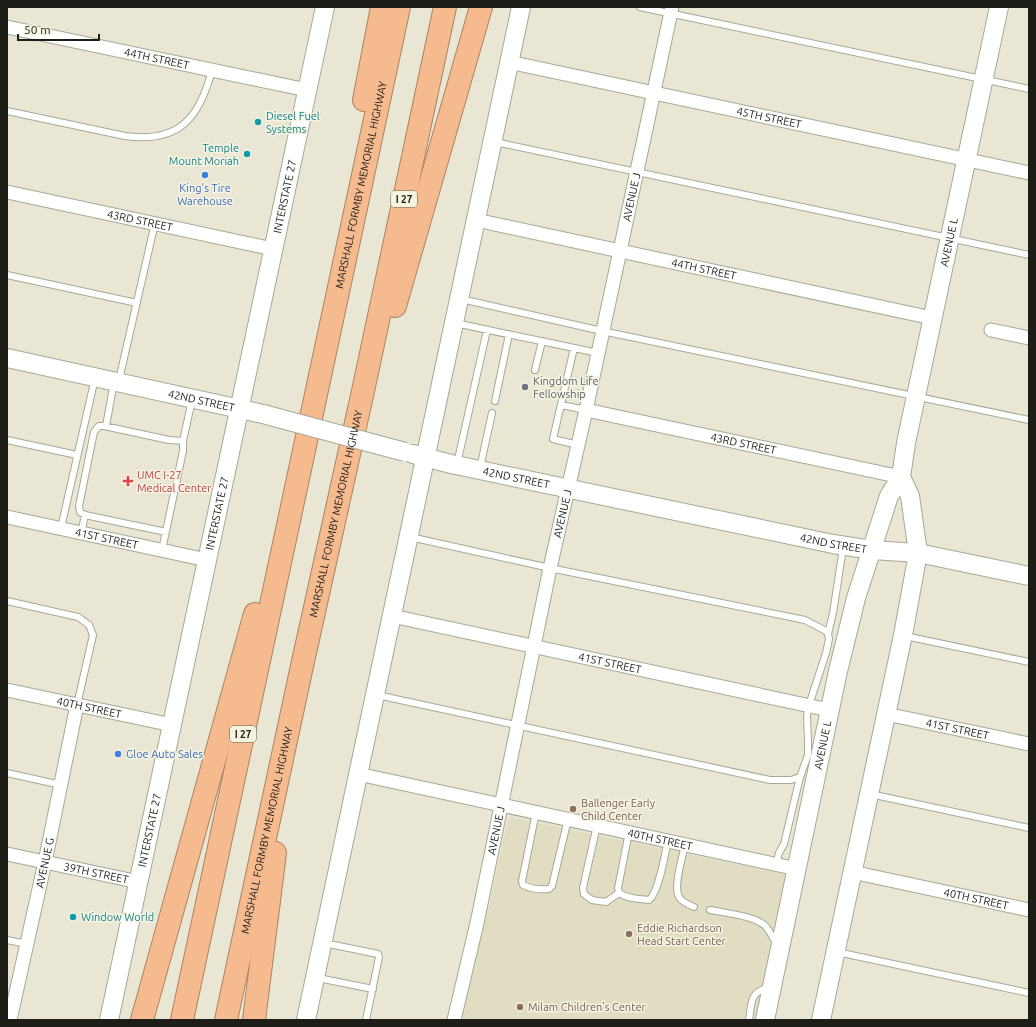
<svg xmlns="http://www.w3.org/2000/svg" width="1036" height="1027" viewBox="0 0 1036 1027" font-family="Ubuntu,sans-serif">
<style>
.built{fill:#e1ddc3}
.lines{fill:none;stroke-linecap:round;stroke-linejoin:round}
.lane-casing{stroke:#a9a796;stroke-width:8}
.street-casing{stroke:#a9a796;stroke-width:15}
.secondary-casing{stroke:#a9a796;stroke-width:20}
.highway-casing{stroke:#aa8365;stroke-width:24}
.lane{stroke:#fff;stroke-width:6}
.street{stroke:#fff;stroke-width:13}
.secondary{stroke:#fff;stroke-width:18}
.highway{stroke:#f6ba8f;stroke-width:22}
.secondary-bridge-casing{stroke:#a9a796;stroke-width:20;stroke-linecap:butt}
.secondary-bridge{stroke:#fff;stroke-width:18}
.culture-dot{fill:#0f9aa8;stroke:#f6f4e1;stroke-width:1.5}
.shop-dot{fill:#3f7fe0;stroke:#f6f4e1;stroke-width:1.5}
.worship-dot{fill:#6b7280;stroke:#f6f4e1;stroke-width:1.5}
.health-dot{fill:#e0444e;stroke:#f6f4e1;stroke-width:1.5}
.education-dot{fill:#8d6e63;stroke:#f6f4e1;stroke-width:1.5}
.labels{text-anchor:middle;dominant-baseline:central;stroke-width:3;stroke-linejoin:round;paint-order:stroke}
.shield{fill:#f6f4e1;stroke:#5f5e54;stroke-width:1}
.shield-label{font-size:10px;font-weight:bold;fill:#1e1d17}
.street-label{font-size:11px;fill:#1e1d17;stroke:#f6f4e1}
.culture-label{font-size:11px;fill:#0d838f;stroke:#f6f4e1;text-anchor:start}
.shop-label{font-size:11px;fill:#366cbe;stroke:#f6f4e1}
.worship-label{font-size:11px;fill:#5b616d;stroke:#f6f4e1;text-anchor:start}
.health-label{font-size:11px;fill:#be3a42;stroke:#f6f4e1;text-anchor:start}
.education-label{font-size:11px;fill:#785e54;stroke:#f6f4e1;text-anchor:start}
</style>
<rect width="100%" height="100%" fill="#e9e6d4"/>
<path class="built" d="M510,817L780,873L785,875L787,877L759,1020H460L473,961L489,906L507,822Z"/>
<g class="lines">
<g class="lane-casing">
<path id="lane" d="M640,7L1029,89
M7,111L125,136C178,143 199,120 212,70
M495,142L1029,255
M7,275L137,303
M461,299L602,331L1029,420
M455,323L598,353
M574,348L553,439L578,445
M535,370L542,341
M119,380L155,223
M495,401L509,334
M561,405L586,410
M106,426L114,382
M7,440L77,455
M457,464L487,330
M480,468L492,413
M61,528L95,378
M166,532L85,515L80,512L79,506L94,432L99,426H104L169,440L183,441
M81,533L85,515
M410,537L550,568L805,620L826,631L828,634
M162,550L183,451V441L192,400
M7,601L78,617L89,625L93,635L77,705
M905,636L1029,662
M377,695L770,780H791L800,777
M7,773L61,785
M870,794L1029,828
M536,812L522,881L523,885C531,889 540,890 549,889L552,886L568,819
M597,825L583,888L584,894L592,900L606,902L619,893
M629,832L618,888L619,893C628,899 639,899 649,900C659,892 665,854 668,840
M685,844C683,856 673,886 679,897C682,902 689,905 694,907
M776,864L779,853L784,844L800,777L808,755V740L807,716L809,705L826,653L829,639L828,634L833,613L843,548
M710,910C724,913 759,916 767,928C771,933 773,939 777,944
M7,940L27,944
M324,943L378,954L379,957L366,1020
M837,952L1029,993
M318,978L373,989
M749,1020C752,1002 749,993 769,987"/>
</g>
<g class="street-casing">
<g id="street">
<path id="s1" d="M7,27L307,90"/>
<path id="s2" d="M509,62L1029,173"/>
<path id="s3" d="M7,192L273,249"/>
<path id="s4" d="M476,220L932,318"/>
<path d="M991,330L1029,338"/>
<path id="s5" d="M586,410L901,477"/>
<path id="s6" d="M7,517L207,560"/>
<path id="s7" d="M392,616L829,710"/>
<path id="s8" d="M7,690L172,725"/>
<path id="s9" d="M886,714L1029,744"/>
<path id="s10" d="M358,774L797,869"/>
<path id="s11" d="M7,854L139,882"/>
<path id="s12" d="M852,872L1029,910"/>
<path id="s13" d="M10,1020L45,862L77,705"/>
<path id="s14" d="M454,1020L477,923L550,568L586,410L672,7"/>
</g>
</g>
<g class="secondary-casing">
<g id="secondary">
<path id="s15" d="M7,358L263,414"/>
<path id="s16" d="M413,454L451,464L833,544L872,550L918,553L1029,576"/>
<path id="s17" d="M109,1020L325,7"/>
<path d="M306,1020L521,7"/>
<path id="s18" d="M765,1020L838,671L856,598L889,496L901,477L906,443L999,7"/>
<path d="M821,1020L903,635L918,553L910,496L901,477"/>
</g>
</g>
<g class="highway-casing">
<g id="highway">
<path d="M364,100L382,7"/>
<path d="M395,306L481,7"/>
<path d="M142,1020L255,614"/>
<path id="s19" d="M182,1020L399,7"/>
<path id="s20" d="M226,1020L302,666L363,391L445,7"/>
<path d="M254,1020L275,853"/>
</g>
</g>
<use href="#lane" class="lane"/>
<use href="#street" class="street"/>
<use href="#secondary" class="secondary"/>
<use href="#highway" class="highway"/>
<g class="secondary-bridge-casing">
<path id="secondary-bridge" d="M263,414L405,452"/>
</g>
<use href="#secondary-bridge" class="secondary-bridge"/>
</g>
<g class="culture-dot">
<circle cx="258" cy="122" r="4"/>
<circle cx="247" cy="154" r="4"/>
<circle cx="73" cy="917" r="4"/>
</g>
<g class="shop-dot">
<circle cx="205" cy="175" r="4"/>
<circle cx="118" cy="754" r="4"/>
</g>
<circle class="worship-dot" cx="525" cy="387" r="4"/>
<path class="health-dot" d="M126 475h4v4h4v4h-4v4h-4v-4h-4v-4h4z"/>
<g class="education-dot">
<circle cx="573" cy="809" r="4"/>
<circle cx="629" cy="934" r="4"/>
<circle cx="520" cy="1007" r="4"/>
</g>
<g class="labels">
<g class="shield">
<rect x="391" y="191" width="26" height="16" rx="3"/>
<rect x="230" y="726" width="26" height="16" rx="3"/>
</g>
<g class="shield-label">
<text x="404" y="199">I 27</text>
<text x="243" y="734">I 27</text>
</g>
<g class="street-label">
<text stroke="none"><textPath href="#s1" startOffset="153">44TH STREET</textPath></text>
<text stroke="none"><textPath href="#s2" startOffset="266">45TH STREET</textPath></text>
<text stroke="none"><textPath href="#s19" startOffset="854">MARSHALL FORMBY MEMORIAL HIGHWAY</textPath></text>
<text stroke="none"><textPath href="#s17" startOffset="842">INTERSTATE 27</textPath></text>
<text stroke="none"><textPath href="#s14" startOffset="842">AVENUE J</textPath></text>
<text stroke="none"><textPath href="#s3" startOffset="136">43RD STREET</textPath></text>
<text stroke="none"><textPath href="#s18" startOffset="801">AVENUE L</textPath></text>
<text stroke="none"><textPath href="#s4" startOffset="233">44TH STREET</textPath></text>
<text stroke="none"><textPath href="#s15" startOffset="199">42ND STREET</textPath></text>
<text stroke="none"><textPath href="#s5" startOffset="161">43RD STREET</textPath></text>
<text stroke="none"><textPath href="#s16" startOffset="106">42ND STREET</textPath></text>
<text stroke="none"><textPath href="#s17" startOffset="518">INTERSTATE 27</textPath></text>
<text stroke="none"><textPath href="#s14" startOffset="518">AVENUE J</textPath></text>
<text stroke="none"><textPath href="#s20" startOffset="518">MARSHALL FORMBY MEMORIAL HIGHWAY</textPath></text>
<text stroke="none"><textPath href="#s6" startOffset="102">41ST STREET</textPath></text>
<text stroke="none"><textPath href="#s16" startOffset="430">42ND STREET</textPath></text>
<text stroke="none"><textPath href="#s7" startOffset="223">41ST STREET</textPath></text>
<text stroke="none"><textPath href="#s8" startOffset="84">40TH STREET</textPath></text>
<text stroke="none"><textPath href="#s9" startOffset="73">41ST STREET</textPath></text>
<text stroke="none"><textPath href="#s18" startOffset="281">AVENUE L</textPath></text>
<text stroke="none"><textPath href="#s17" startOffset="194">INTERSTATE 27</textPath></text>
<text stroke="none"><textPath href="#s20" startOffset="194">MARSHALL FORMBY MEMORIAL HIGHWAY</textPath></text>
<text stroke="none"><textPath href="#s14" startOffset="194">AVENUE J</textPath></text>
<text stroke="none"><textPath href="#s10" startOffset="309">40TH STREET</textPath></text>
<text stroke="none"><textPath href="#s13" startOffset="161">AVENUE G</textPath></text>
<text stroke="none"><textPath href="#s11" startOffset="91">39TH STREET</textPath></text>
<text stroke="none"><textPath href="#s12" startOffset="127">40TH STREET</textPath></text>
</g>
<g class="culture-label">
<text x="266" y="116">Diesel Fuel<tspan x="266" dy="13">Systems</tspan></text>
<text x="239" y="148" text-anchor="end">Temple<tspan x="239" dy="13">Mount Moriah</tspan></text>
<text x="81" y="917">Window World</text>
</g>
<g class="shop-label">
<text x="205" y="188">King's Tire<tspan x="205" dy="13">Warehouse</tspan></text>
<text x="126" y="754" text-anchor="start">Gloe Auto Sales</text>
</g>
<g class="worship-label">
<text x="533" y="381">Kingdom Life<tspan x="533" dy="13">Fellowship</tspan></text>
</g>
<g class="health-label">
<text x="137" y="475">UMC I-27<tspan x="137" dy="13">Medical Center</tspan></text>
</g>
<g class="education-label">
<text x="581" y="803">Ballenger Early<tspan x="581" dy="13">Child Center</tspan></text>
<text x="637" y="928">Eddie Richardson<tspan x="637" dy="13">Head Start Center</tspan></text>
<text x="528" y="1007">Milam Children's Center</text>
</g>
</g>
<rect width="1036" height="1027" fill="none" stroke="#1e1d17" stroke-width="16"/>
<path d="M18 34v6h81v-6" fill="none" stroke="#1e1d17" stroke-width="2"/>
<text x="24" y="34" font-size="12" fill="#1e1d17" stroke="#f6f4e1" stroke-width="3" paint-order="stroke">50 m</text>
</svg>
